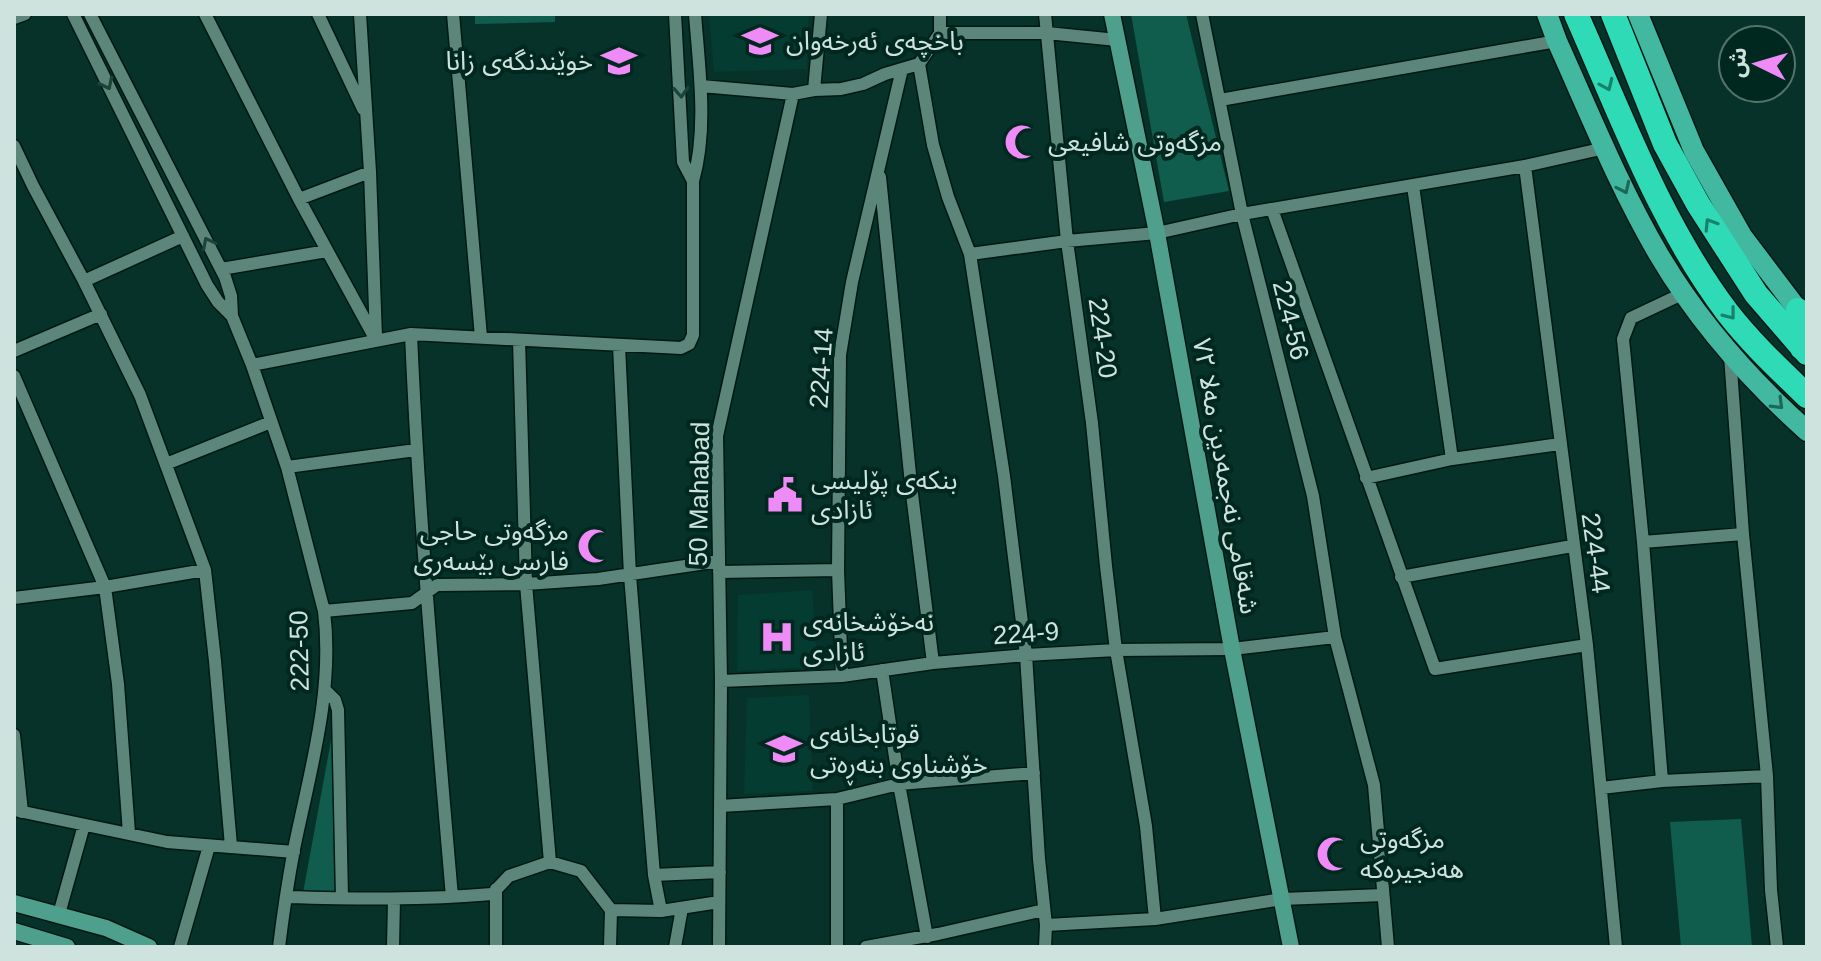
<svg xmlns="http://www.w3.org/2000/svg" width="1821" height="961" viewBox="0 0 1821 961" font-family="Arial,'Noto Sans Arabic',sans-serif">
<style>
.built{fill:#043c32}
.green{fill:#115d4d}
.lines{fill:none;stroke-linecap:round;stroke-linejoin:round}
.street-casing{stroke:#001912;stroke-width:15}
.secondary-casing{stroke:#001912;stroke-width:19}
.primary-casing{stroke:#001912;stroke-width:23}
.highway-casing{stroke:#001912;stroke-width:27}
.street{stroke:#5c867a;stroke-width:12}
.secondary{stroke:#4e9f8c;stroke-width:16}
.primary{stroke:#41b89f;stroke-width:20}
.highway{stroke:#2fdab7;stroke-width:24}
.oneway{stroke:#1c443a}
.oneway2{stroke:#18816b}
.oneway3{stroke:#1d6959}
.labels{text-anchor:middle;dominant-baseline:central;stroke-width:8;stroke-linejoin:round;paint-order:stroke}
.poi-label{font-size:26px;fill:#cee3dd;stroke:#00281f;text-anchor:start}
.street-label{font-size:26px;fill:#cee3dd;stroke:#00281f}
</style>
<rect width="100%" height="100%" fill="#073229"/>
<path class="built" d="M709,14H809L807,69L714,72Z
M812,590L818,667L737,671L738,595Z
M809,695L813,791L744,794L747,698Z"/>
<path class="green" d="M475,14H555V22L475,24Z
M1131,14H1186L1229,191L1164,202Z
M339,697L347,891L303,893Z
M1741,819L1752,947H1681L1670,822Z"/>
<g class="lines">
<g class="street-casing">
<path id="street" d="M73,14L207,285L218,302L232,316
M90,14L225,277L231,296L232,316L252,365L287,467L324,611C334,691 310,771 294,849C288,881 283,914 279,947
M205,14L299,199L376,340
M318,14L363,109
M360,14L370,172L376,337
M453,14L481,337
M675,14L683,162L693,181
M940,14V33
M1045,14L1067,241L1092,423L1106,566L1116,650L1146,826L1155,919
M1202,14L1242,214L1313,496L1335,637L1374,785L1388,947
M14,18L25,14
M919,64L933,145L948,197L970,254L1004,476L1026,655L1039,859L1046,925L1045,947
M701,86L793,94L717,436L721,681L719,947
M814,90L821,14
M793,94L814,90L841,89L863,84L885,74L919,64L940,33H1047L1117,40
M1220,100L1557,41
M14,146L33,186L84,281L140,395L205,570L215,661L231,846
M1525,166L1587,645L1616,947
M880,177L912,494L933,663
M1413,186L1452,459
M299,199L370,172
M1272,209L1435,669L1587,645
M970,254L1067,241L1157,233L1242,214L1525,166L1605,148
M221,269L327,251
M84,281L183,236
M411,334C419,522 436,710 452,897
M519,340L526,584L550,862
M619,346L630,575L654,875L661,911
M14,351L101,314
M1730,356L1743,534L1767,776L1771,890L1777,947
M252,365L411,334L681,348L689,344L693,335V181C708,129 699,68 695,14
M14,376L105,587L118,684L129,833
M166,464L271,422
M287,467L416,450
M1366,478L1452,459L1560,444
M1643,542L1743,534
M719,572L838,570
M1401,577L1572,546
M14,598L105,587L205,570
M324,611L412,603L437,585L526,584L598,579L719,561
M882,670L899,784L927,937
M842,676L838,570L840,355L852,282L902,69
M721,681L842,676L933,663L1026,655L1116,650L1232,649L1335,637
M325,690L335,700L338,710L342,898
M14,735L22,812
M1662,781L1643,542L1623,339L1631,318L1684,293
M1601,788L1662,781L1767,776
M837,799V947
M720,806L837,799L899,784L1034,773
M14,810L167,842L294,852
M654,875L720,872
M496,889V947
M286,897C355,899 423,900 492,894L509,876L550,862L581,871L611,910
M611,910L661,911L719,902
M59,914L84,825
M1046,925L1155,919L1282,899L1383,895
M180,947L209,846
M393,947L394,899
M610,947L611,910
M675,947L682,908
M866,947L938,934L1044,910"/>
</g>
<g class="secondary-casing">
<path id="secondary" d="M1112,14L1157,233L1232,649L1291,947
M14,903L106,928L149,947
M14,931L67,947"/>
</g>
<g class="primary-casing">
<path id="primary" d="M1547,14L1557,41C1589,112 1619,187 1659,255C1698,321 1750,380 1807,431
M1638,14L1694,151L1742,236L1798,310L1807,320"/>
</g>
<g class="highway-casing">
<path id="highway" d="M1576,14C1621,115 1660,223 1727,312C1751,343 1779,369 1807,396
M1613,14L1665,144L1698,204L1756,294L1807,353
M1798,310L1802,348"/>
</g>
<use href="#street" class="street"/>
<use href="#secondary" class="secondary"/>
<use href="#primary" class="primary"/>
<use href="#highway" class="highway"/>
</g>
<defs><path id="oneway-chevron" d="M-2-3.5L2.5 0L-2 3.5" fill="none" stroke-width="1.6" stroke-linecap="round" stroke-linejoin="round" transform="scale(2)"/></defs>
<g class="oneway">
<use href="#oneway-chevron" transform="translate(107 84) rotate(64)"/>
<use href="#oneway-chevron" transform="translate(681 92) rotate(87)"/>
<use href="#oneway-chevron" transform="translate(208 243) rotate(-117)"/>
</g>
<g class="oneway2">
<use href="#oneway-chevron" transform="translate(1607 85) rotate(66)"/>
<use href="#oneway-chevron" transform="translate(1710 224) rotate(-122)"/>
<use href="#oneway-chevron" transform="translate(1730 314) rotate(52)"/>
</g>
<g class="oneway3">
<use href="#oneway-chevron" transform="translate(1624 188) rotate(65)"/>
<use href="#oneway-chevron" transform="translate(1778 404) rotate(45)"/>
</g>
<defs>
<g id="school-bare" transform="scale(2.76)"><path d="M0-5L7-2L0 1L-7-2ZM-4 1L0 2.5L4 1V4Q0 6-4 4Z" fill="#ef8bf7" stroke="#00281f" stroke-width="2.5" paint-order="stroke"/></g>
<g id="mosque-bare" transform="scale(2.76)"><path d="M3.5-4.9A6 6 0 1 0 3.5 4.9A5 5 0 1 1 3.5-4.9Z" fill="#ef8bf7" stroke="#00281f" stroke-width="2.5" paint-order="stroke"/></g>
<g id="civic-bare" transform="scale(2.76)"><path d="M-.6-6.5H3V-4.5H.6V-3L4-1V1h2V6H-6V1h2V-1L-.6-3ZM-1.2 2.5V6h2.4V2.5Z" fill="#ef8bf7" stroke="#00281f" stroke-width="2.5" paint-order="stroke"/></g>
<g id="hospital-bare" transform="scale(2.76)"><path d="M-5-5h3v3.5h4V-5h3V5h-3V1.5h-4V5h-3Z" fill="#ef8bf7" stroke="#00281f" stroke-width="2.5" paint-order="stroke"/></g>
</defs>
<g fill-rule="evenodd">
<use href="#school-bare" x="760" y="41"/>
<use href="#school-bare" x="619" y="61"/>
<use href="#mosque-bare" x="1022" y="142"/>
<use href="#civic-bare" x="785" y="495"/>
<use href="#mosque-bare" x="595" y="546"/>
<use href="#hospital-bare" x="777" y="637"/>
<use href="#school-bare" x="784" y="749"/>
<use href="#mosque-bare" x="1334" y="854"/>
</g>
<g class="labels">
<g class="poi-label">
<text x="786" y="41">باخچەی ئەرخەوان</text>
<text x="593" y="61" text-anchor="end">خوێندنگەی زانا</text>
<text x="1048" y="142">مزگەوتی شافیعی</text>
<text x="811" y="480">بنکەی پۆلیسی<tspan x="811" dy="30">ئازادی</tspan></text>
<text x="569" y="531" text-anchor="end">مزگەوتی حاجی<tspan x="569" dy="30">فارسی بێسەری</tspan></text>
<text x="803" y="622">نەخۆشخانەی<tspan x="803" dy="30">ئازادی</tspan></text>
<text x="810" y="734">قوتابخانەی<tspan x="810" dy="30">خۆشناوی بنەڕەتی</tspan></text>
<text x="1360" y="839">مزگەوتی<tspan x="1360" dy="30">ھەنجیرەکە</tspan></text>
</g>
<g class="street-label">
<text transform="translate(1291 320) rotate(76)">224-56</text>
<text transform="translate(1103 338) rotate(82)">224-20</text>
<text transform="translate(821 368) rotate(-86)">224-14</text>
<text transform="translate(1226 476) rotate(80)">شەقامی نەجمەدین مەلا ٧٢</text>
<text transform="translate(699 494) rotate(-89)">50 Mahabad</text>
<text transform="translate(1596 553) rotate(82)">224-44</text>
<text transform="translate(1026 633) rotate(-4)">224-9</text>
<text transform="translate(299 651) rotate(-91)">222-50</text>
</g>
</g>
<rect width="1821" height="961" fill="none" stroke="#cee3dd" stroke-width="32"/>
<g transform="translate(1757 64) rotate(275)"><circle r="38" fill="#00281f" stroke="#52736b" stroke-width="2"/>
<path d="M0-6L14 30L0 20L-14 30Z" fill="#ef8bf7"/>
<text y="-12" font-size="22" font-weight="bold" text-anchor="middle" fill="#cee3dd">ش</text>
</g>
</svg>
